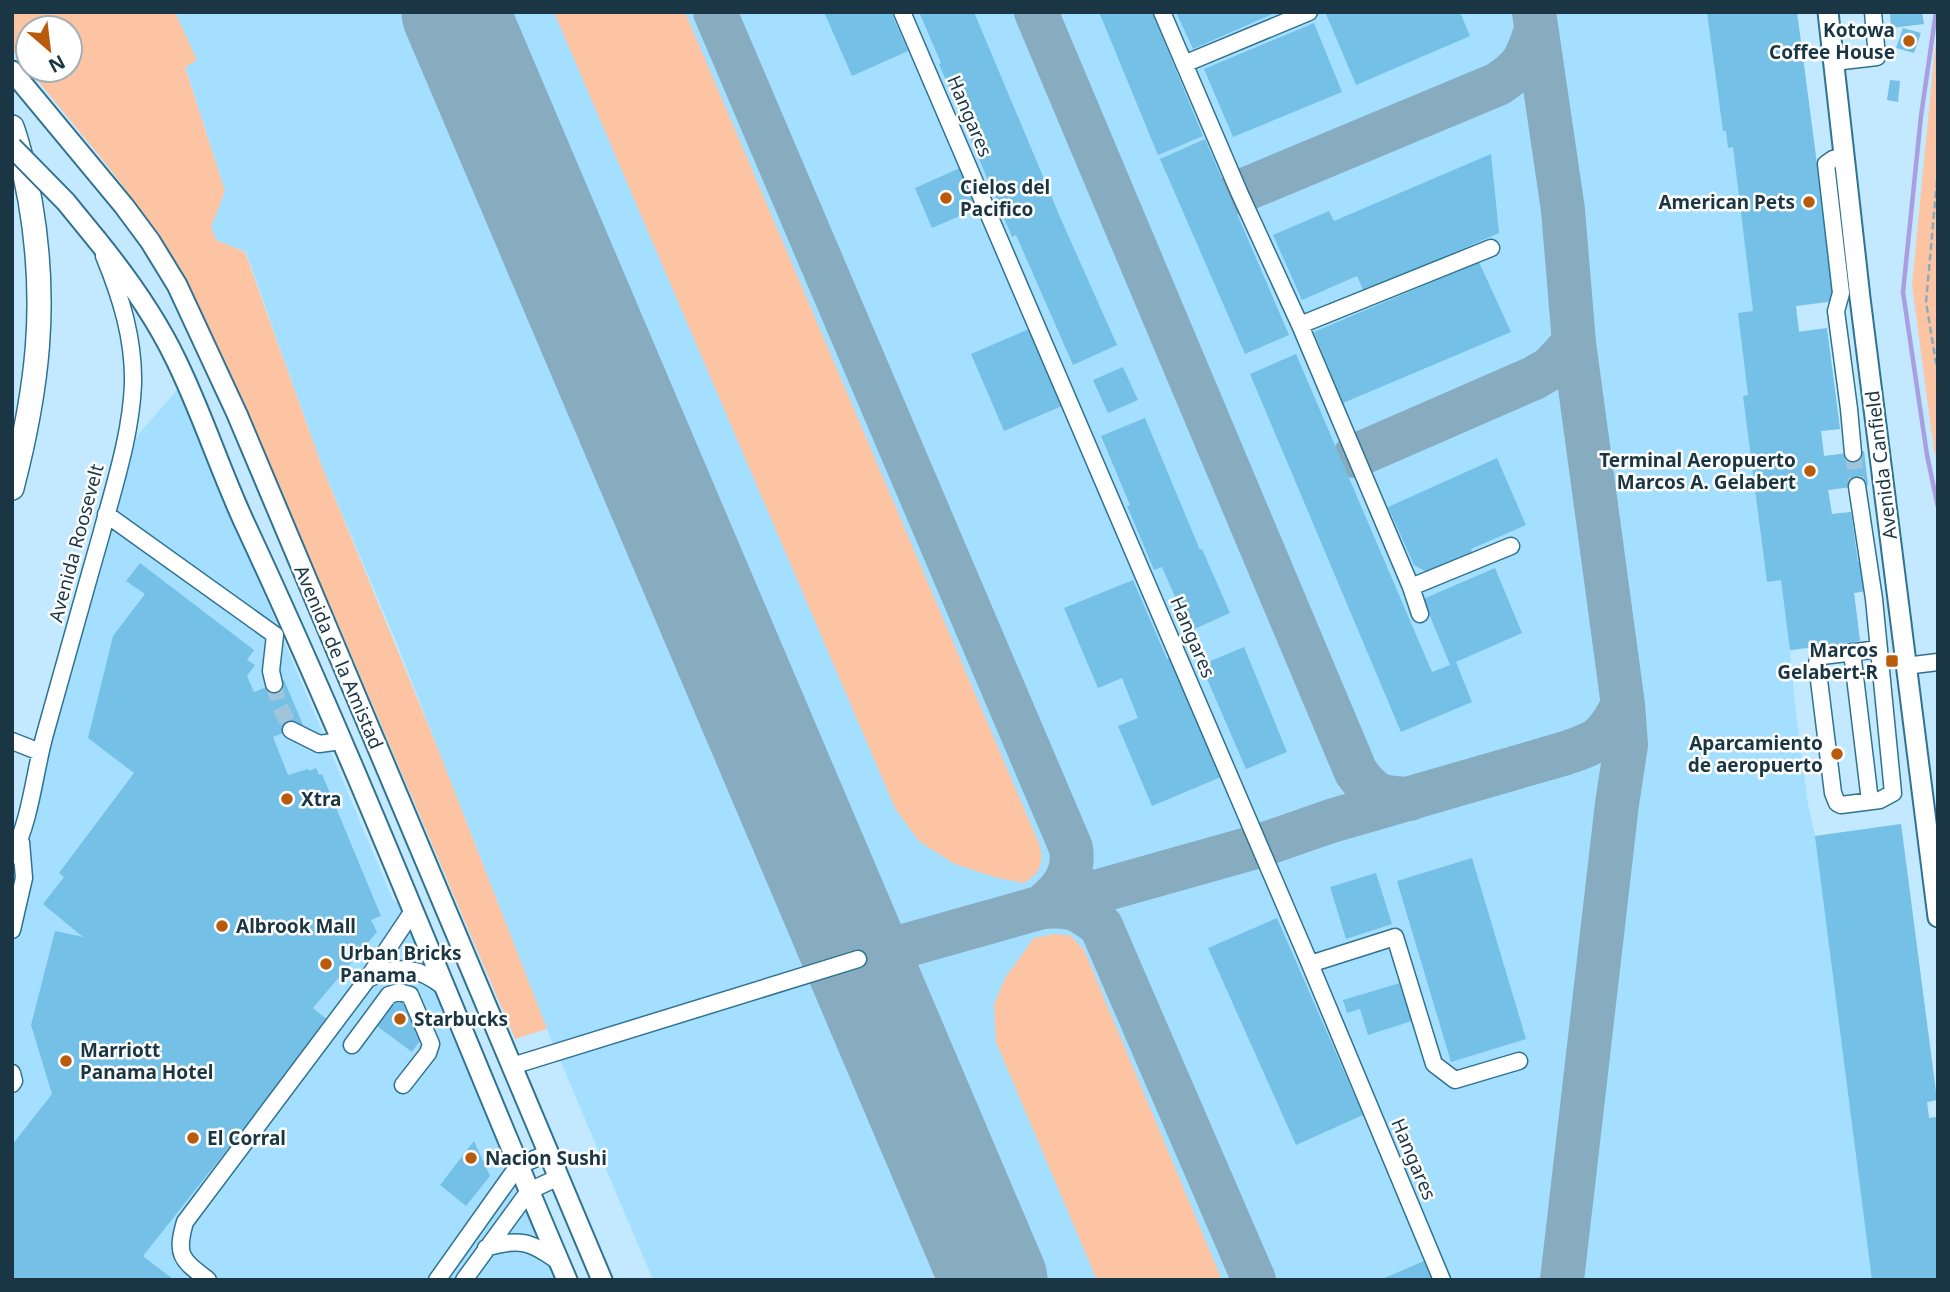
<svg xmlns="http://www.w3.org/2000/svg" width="1950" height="1292" viewBox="0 0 1950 1292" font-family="'Noto Sans',sans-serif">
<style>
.built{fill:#a4dfff}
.green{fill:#fdc4a3}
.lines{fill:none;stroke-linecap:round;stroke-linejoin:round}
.stream{stroke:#a99edf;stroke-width:4.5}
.taxiway{stroke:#88acbf;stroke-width:44}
.runway{stroke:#88acbf;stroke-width:107}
.building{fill:#75c0e6}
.minor-tunnel{stroke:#a0c5da;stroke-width:16;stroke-dasharray:16 8;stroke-linecap:butt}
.minor-casing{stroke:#2f7292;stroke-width:19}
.major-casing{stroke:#2f7292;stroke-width:23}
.highway-casing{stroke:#2f7292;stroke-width:26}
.path{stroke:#88abbe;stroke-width:2.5;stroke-dasharray:7 3.5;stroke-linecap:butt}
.minor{stroke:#fff;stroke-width:16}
.major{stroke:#fff;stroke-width:19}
.highway{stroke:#fff;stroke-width:23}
.major-bridge-casing{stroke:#2f7292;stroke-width:23;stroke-linecap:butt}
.major-bridge{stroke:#fff;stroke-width:19}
.poi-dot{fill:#b85b0c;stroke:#fff;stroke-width:2.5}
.labels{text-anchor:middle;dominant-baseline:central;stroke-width:5;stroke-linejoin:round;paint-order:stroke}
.poi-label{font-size:19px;font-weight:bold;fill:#1a3644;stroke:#fff;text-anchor:start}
.street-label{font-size:19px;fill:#1a3644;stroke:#fff}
</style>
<rect width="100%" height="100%" fill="#c2e9ff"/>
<path class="built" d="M175,12H1797L1835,301L1796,306L1799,331L1827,328L1840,429L1821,431L1824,456L1864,451L1868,485L1828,490L1832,514L1851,512L1857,561H1862L1866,591L1854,593L1860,641L1790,651L1796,713L1808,805L1815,836L1901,824L1937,1100L1927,1103L1929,1118L1938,1117V1280H653L547,1029L396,641L323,469L246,252L216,240L211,227L225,191L185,66L196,61Z
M178,389L393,900L413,911L567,1280H12V930L21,840L40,752L119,506L136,437Z"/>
<path class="green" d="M12,12H175L197,60L185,67L225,191L211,227L216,240L245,252L323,469L436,744L547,1029L515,1039L345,640L203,314L166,246L132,198L106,164L29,70H70V28H28V69L12,49Z
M554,12H685L1040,846C1043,864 1041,873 1024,883L998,878L955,864L920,842L896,810Z
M1938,32V467L1934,450L1912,285L1935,48Z
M1055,934L1070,935L1084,950L1222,1280H1097L996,1042L994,1005L1005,978L1034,938Z"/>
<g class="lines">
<path class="stream" d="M1936,12L1921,116L1903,292L1927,455L1938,507"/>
<path class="taxiway" d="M715,12L1071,848C1075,875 1062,890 1042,907
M1036,12L1356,772C1374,797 1381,798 1410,799
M1534,12L1563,210L1574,343L1623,705L1626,745L1617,804L1562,1280
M1239,192L1498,84C1525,66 1526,59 1536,30
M1355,456L1534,378L1551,368L1574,343
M1043,907C1071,905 1078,908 1101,926L1254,1280
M858,959L1259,846L1331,821L1566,753C1601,741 1605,738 1623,705"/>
<path class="runway" d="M455,12L994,1280"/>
</g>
<path class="building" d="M824,12H891L908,51L852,76Z
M919,12H974L1060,217L1117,345L1073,365L1016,235L1012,237L939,64L941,63Z
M1099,12H1152L1203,136L1158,155Z
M1176,12H1277L1193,49Z
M1330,12H1460L1470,36L1356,85L1326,14Z
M1707,12H1797L1835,301L1796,306L1799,332L1827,328L1840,429L1821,431L1824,456L1864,451L1868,485L1828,490L1832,514L1851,512L1858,562L1862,561L1866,591L1854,593L1860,641L1790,650L1781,580L1767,582L1743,396L1748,395L1738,313L1753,311L1733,147L1728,148L1726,131H1723Z
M1890,12H1922L1924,24L1891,28Z
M1314,23L1342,92L1233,137L1204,69Z
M1903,28L1921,33L1914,53L1896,48Z
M1890,80L1900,81L1898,102L1887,100Z
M1205,139L1289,335L1245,354L1160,159Z
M1491,154L1499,233L1364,292L1357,276L1302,300L1273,235L1329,211L1334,221Z
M960,168L978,208L932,228L915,188Z
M1479,262L1511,332L1343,403L1314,332Z
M1029,329L1062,406L1004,431L971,354Z
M1296,354L1432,672L1450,665L1423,599L1495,568L1522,633L1456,662L1472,702L1401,732L1250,374Z
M1123,367L1138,400L1108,413L1093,380Z
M1145,418L1200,550L1202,549L1230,613L1190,631L1162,567L1154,570L1127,506L1130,505L1101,436Z
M1497,458L1526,525L1471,549L1472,553L1428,573L1414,565L1388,507Z
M140,563L254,650L247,660L255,665L247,676L254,692L284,680L303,725L273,737L288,775L308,769L309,771L316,768L319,775L322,774L381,916L371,920L377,932L313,1008L329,1021L143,1256L174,1280H12V1145L52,1094L31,1025L55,931L83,937L43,904L64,877L59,873L134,773L88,738L113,636L145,594L126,581Z
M1133,580L1167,659L1171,658L1221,777L1152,806L1118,726L1138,718L1122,678L1098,688L1064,608Z
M1244,647L1287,752L1246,769L1201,665Z
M1901,824L1937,1100L1927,1102L1929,1118L1938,1117V1280H1872L1815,836Z
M1472,858L1526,1039L1451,1062L1397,881Z
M1376,873L1392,924L1346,939L1330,887Z
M1277,918L1363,1115L1296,1145L1208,948Z
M1400,983L1412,1021L1368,1035L1360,1009L1347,1013L1343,1000Z
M398,999L415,1012L424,1035L412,1052L377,1026Z
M474,1141L490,1176L466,1206L440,1185Z
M1424,1261L1432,1280H1380Z"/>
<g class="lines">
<path class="minor-tunnel" d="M1853,453L1857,486
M274,684L278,702L291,730"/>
<g class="minor-casing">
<path id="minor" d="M902,12L1310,964L1442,1280
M1162,12L1239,192L1300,325L1411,587L1420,614
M1834,62L1877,57L1873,12
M1184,64L1309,12
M1845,156L1833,159L1826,164L1841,293L1836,311L1849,409L1853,453
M1300,325L1491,248
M1857,486L1874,599L1893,793L1880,800L1841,805L1837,803L1833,793L1817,664L1818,658L1822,656L1879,649
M106,514L275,635L271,671L274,684
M1411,587L1511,546
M1852,652L1870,801
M1905,666L1938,662
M291,730L319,744L341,741
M12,741L40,752
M12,856C31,819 34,774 45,734C64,667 82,601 101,535C114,486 131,435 133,384C134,339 121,297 104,256
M12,930L24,878L21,842
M1310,964L1395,937L1434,1064L1455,1080L1519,1061
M368,979C397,963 419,967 444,987
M352,1045L389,995L399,992L410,995L431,1044L428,1053L403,1085
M512,1066L858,959
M12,1073L14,1081L12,1084
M486,1248C519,1237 532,1242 559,1262
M208,1280C182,1260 175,1256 185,1222L366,981L413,911
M437,1280L518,1166L548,1153
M464,1280L529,1191L559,1177"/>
</g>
<g class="major-casing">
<path id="major" d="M1828,12L1860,298L1938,917
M12,71L124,206L150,241L177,285L237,414L602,1280
M97,240C127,277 155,316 176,360C202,413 220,470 245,524C361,772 459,1028 567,1280"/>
</g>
<g class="highway-casing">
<path id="highway" d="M12,127C21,151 25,176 30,200C48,303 38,388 12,488"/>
</g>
<path class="path" d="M1938,170L1926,302L1938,375"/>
<use href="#minor" class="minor"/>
<use href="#major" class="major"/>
<use href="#highway" class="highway"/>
<g class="major-bridge-casing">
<path id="major-bridge" d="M12,147L66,202L97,240"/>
</g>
<use href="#major-bridge" class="major-bridge"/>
</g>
<g class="poi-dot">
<circle cx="1909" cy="41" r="7"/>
<circle cx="946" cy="198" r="7"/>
<circle cx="1809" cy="202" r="7"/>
<circle cx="1810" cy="471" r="7"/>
<rect x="1885" y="654" width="14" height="14" rx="3.5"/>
<circle cx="1837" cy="754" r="7"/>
<circle cx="287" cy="799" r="7"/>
<circle cx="222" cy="926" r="7"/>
<circle cx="326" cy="964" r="7"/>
<circle cx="400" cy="1019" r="7"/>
<circle cx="66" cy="1061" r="7"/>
<circle cx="193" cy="1138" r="7"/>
<circle cx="471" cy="1158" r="7"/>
</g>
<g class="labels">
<g class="poi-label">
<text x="1895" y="30" text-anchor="end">Kotowa<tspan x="1895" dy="22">Coffee House</tspan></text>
<text x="960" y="187">Cielos del<tspan x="960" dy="22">Pacifico</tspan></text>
<text x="1795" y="202" text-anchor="end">American Pets</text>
<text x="1796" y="460" text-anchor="end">Terminal Aeropuerto<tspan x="1796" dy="22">Marcos A. Gelabert</tspan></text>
<text x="1878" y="650" text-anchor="end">Marcos<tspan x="1878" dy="22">Gelabert-R</tspan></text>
<text x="1823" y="743" text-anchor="end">Aparcamiento<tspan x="1823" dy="22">de aeropuerto</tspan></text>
<text x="301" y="799">Xtra</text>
<text x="236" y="926">Albrook Mall</text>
<text x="340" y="953">Urban Bricks<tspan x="340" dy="22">Panama</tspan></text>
<text x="414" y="1019">Starbucks</text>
<text x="80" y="1050">Marriott<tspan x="80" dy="22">Panama Hotel</tspan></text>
<text x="207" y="1138">El Corral</text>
<text x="485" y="1158">Nacion Sushi</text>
</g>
<g class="street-label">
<text transform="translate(970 116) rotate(67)">Hangares</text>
<text transform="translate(1881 465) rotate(-97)">Avenida Canfield</text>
<text transform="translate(76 543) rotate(-75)">Avenida Roosevelt</text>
<text transform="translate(1193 637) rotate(67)">Hangares</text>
<text transform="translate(339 657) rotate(67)">Avenida de la Amistad</text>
<text transform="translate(1414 1159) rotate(67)">Hangares</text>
</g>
</g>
<rect width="1950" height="1292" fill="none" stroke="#1a3644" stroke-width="28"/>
<g transform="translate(49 49) rotate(152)"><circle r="33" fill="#ffffff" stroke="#a3afb4" stroke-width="2"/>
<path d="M0-5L12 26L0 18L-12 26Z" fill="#b85b0c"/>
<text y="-10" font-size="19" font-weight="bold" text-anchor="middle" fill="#1a3644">N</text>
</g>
</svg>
